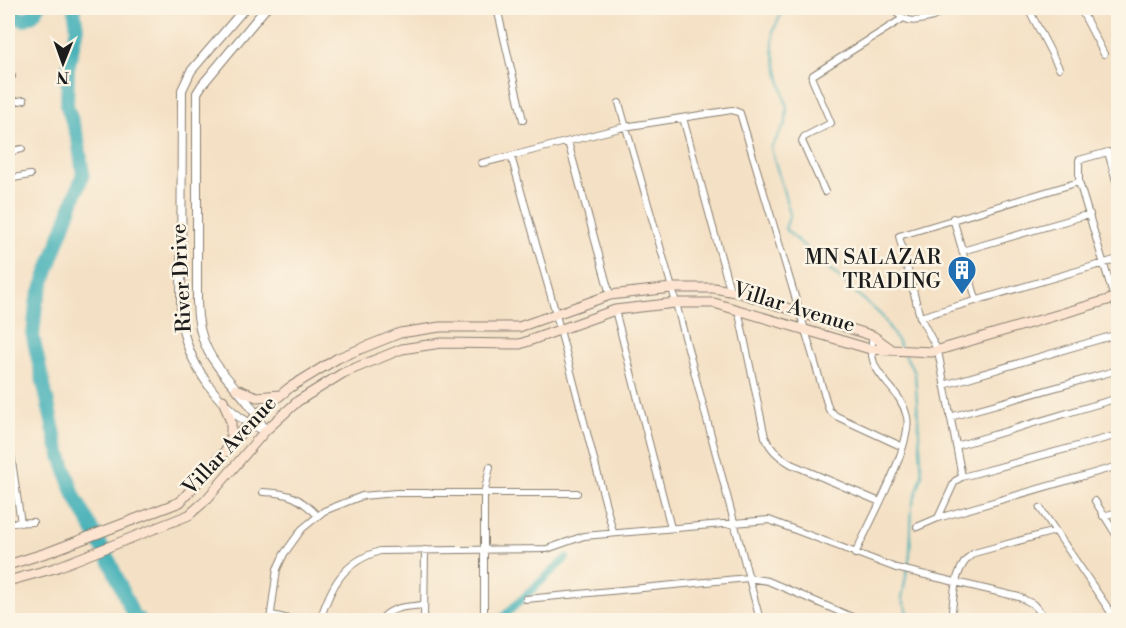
<svg xmlns="http://www.w3.org/2000/svg" width="1126" height="628" viewBox="0 0 1126 628" font-family="'Libre Bodoni',serif">
<style>
.lines{fill:none;stroke-linecap:round;stroke-linejoin:round}
.stream{stroke:#3daeb6;stroke-width:2}
.canal{stroke:#3daeb6;stroke-width:8}
.river{stroke:#3daeb6;stroke-width:14}
.minor-casing{stroke:#887e70;stroke-width:8}
.tertiary-casing{stroke:#887e70;stroke-width:10}
.secondary-casing{stroke:#887e70;stroke-width:11}
.minor{stroke:#fff;stroke-width:6}
.tertiary{stroke:#fff;stroke-width:8}
.secondary{stroke:#fde4d1;stroke-width:9}
.labels{text-anchor:middle;dominant-baseline:central;stroke-width:5;stroke-linejoin:round;paint-order:stroke}
.poi-label{font-size:21px;fill:#1c1c1c;stroke:#fcf5e5;text-anchor:end}
.street-label{font-size:21px;fill:#1c1c1c;stroke:#fcf5e5}
</style>
<rect width="100%" height="100%" fill="#fcf5e5"/>
<filter id="ink" filterUnits="userSpaceOnUse"><feTurbulence type="fractalNoise" baseFrequency=".0167" numOctaves="2"/><feDisplacementMap in="SourceGraphic" scale="12" xChannelSelector="R" yChannelSelector="G"/><feConvolveMatrix kernelMatrix="1 2 1 2 8 2 1 2 1" color-interpolation-filters="sRGB"/></filter>
<filter id="wash" filterUnits="userSpaceOnUse"><feTurbulence type="fractalNoise" baseFrequency=".008" numOctaves="4" result="noise"/><feDisplacementMap in="SourceGraphic" scale="24" xChannelSelector="R" yChannelSelector="G"/><feGaussianBlur stdDeviation="1.35" result="paint"/><feColorMatrix in="noise" values="0 0 0 0 0 0 0 0 0 0 0 0 0 0 0 0 0 1.4 0 .05"/><feComposite in="paint" operator="in"/></filter>
<g filter="url(#wash)">
<rect width="100%" height="100%" fill="#f4e0c4"/>
<g class="lines">
<path class="stream" d="M784,8L773,31V50L787,108L786,122L771,148L790,214L785,229L882,316L901,347
M905,355L915,373L922,476L912,506L910,554L902,598L911,620"/>
<path class="canal" d="M503,620L504,616L566,558"/>
<path class="river" d="M14,8L15,15L23,20L33,15L38,8
M74,8L77,28L68,68L67,106L78,139L83,174L36,303L33,337L57,444L74,495L111,564L134,617L140,620"/>
</g>
</g>
<g filter="url(#ink)">
<g class="lines">
<g class="minor-casing">
<path id="minor" d="M497,8L523,120
M891,8C906,23 913,23 933,17L936,15L935,8
M1028,8L1059,68
M1080,8L1104,54
M8,77L12,76
M8,103L24,100
M619,103L672,288L760,620
M683,118L730,290
M568,142L610,295
M8,152L22,149
M482,163L511,156
M8,179L30,175
M1118,188L1108,152L1079,160V182L1118,311
M825,192L802,141L804,137L831,123L812,79L813,75L902,19
M953,218L976,299
M962,251L1090,214
M738,309L765,437C771,450 778,456 791,464L880,502
M615,310L671,528
M920,317L1118,259
M944,385L1118,334
M950,417L1118,370
M8,434L21,523
M956,446L1118,398
M962,477L1118,435
M263,492C290,493 299,497 318,516
M1095,501L1118,538
M1040,508L1116,620
M1103,516L1118,512
M938,518L1118,466
M8,523L33,522
M917,527L938,518L955,481L962,477L938,351L920,317L899,236L1079,182
M613,532L554,307L511,156L624,127L732,110L740,113L829,410L836,416L903,447
M855,554C868,526 913,444 907,417C899,382 864,378 873,336
M526,599L748,578L768,581L859,620
M272,615L293,620
M270,620L277,569L284,554L302,529L324,511L362,496L396,493H577
M320,620C331,586 343,562 380,551L547,549L584,536L769,520L896,568L1019,597L1033,604L1047,620
M381,620C390,606 408,607 424,605
M424,620L425,550
M484,620V494L490,467
M951,620C954,597 953,567 974,553L1055,531"/>
</g>
<g class="tertiary-casing">
<path id="tertiary" d="M245,8L191,71L182,90L181,318C187,364 221,414 265,431
M265,431C241,378 198,371 197,302V93L202,85L266,8"/>
</g>
<g class="secondary-casing">
<path id="secondary" d="M236,389L257,397L280,395
M223,400L231,422V445
M8,565L49,552L180,502L258,414L289,388L338,358L400,333L440,327H519L610,295L672,288H714L740,293L873,336L891,349
M8,581L55,568L189,515L206,500L265,431L298,401L343,373L402,349L441,343L520,344L615,310L675,303H714L870,349L932,352L1118,297"/>
</g>
<use href="#minor" class="minor"/>
<use href="#tertiary" class="tertiary"/>
<use href="#secondary" class="secondary"/>
</g>
</g>
<defs>
<g id="building-pin" transform="scale(1.5)"><path d="M0 17L-7.5 6A9.5 9.5 0 1 1 7.5 6Z" fill="#1f6fb2" stroke="#fcf5e5"/><path d="M-4-6H4V6H1V3H-1V6H-4ZM-2.5-4.3h1.7v1.8h-1.7ZM.8-4.3h1.7v1.8H.8ZM-2.5-1h1.7V.8h-1.7ZM.8-1h1.7V.8H.8Z" fill="#fff"/></g>
</defs>
<g fill-rule="evenodd">
<use href="#building-pin" x="962" y="270"/>
</g>
<g class="labels">
<g class="poi-label">
<text x="941" y="258">MN SALAZAR<tspan x="941" dy="24">TRADING</tspan></text>
</g>
<g class="street-label">
<text transform="translate(182 278) rotate(-93)">River Drive</text>
<text transform="translate(794 308) rotate(17)">Villar Avenue</text>
<text transform="translate(230 446) rotate(-47)">Villar Avenue</text>
</g>
</g>
<rect width="1126" height="628" fill="none" stroke="#fcf5e5" stroke-width="30"/>
<g transform="translate(63 63) rotate(181)" stroke="#fcf5e5" stroke-width="4.5" paint-order="stroke">
<path d="M0-4.5L10 22L0 15L-10 22Z" fill="#1c1c1c"/>
<text y="-9" font-size="16" font-weight="bold" text-anchor="middle" fill="#1c1c1c">N</text>
</g>
</svg>
